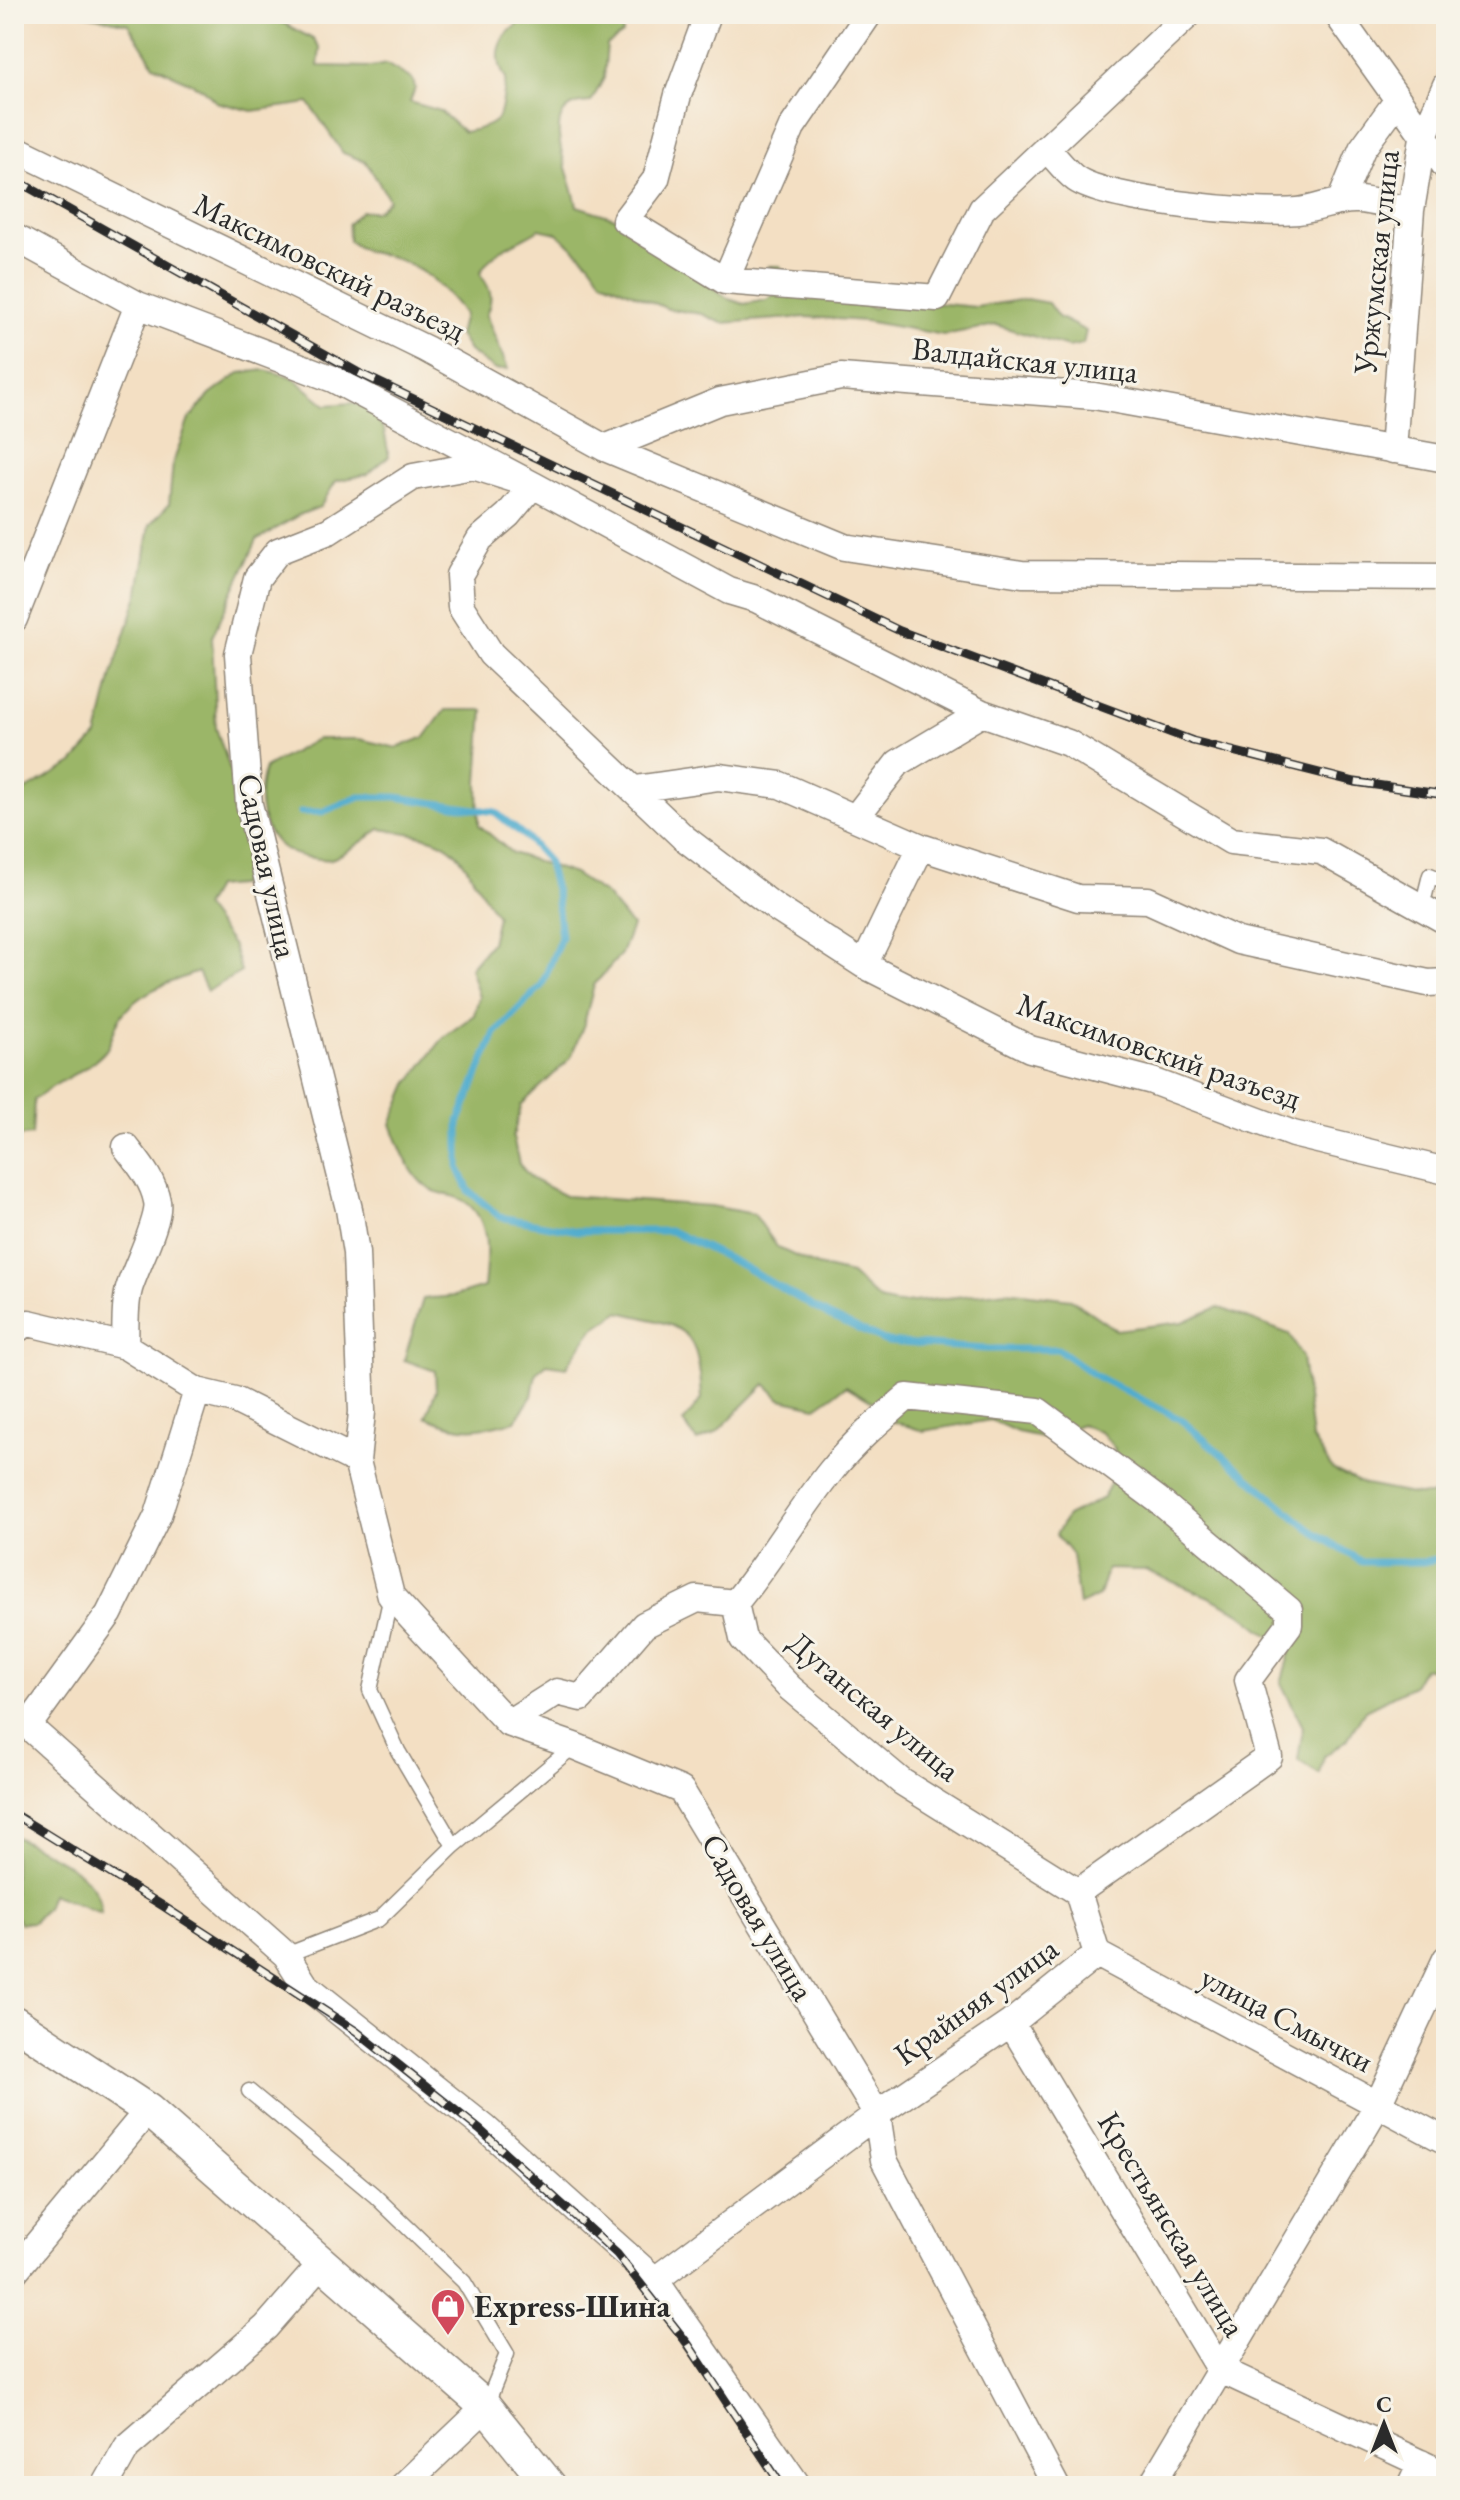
<svg xmlns="http://www.w3.org/2000/svg" width="1460" height="2500" viewBox="0 0 1460 2500" font-family="'EB Garamond',serif">
<style>
.forest{fill:#9bb668;stroke:#63704a;stroke-width:2}
.lines{fill:none;stroke-linecap:round;stroke-linejoin:round}
.stream{stroke:#50acce;stroke-width:7}
.service-casing{stroke:#8f8577;stroke-width:17}
.minor-casing{stroke:#8f8577;stroke-width:29}
.tertiary-casing{stroke:#8f8577;stroke-width:35}
.service{stroke:#fff;stroke-width:14}
.minor{stroke:#fff;stroke-width:26}
.tertiary{stroke:#fff;stroke-width:32}
.rail-casing{stroke:#2b2b2b;stroke-width:9}
.rail{stroke:#f7f3e8;stroke-width:6;stroke-dasharray:18;stroke-linecap:butt}
.labels{text-anchor:middle;dominant-baseline:central;stroke-width:6;stroke-linejoin:round;paint-order:stroke}
.street-label{font-size:32px;fill:#2b2b2b;stroke:#f7f3e8}
.poi-label{font-size:32px;font-weight:bold;fill:#2b2b2b;stroke:#f7f3e8;text-anchor:start}
</style>
<rect width="100%" height="100%" fill="#f7f3e8"/>
<filter id="ink" filterUnits="userSpaceOnUse"><feTurbulence type="fractalNoise" baseFrequency=".0125" numOctaves="2"/><feDisplacementMap in="SourceGraphic" scale="16" xChannelSelector="R" yChannelSelector="G"/><feConvolveMatrix kernelMatrix="1 2 1 2 8 2 1 2 1" color-interpolation-filters="sRGB"/></filter>
<filter id="wash" filterUnits="userSpaceOnUse"><feTurbulence type="fractalNoise" baseFrequency=".006" numOctaves="4" result="noise"/><feDisplacementMap in="SourceGraphic" scale="32" xChannelSelector="R" yChannelSelector="G"/><feGaussianBlur stdDeviation="1.8" result="paint"/><feColorMatrix in="noise" values="0 0 0 0 0 0 0 0 0 0 0 0 0 0 0 0 0 1.4 0 .05"/><feComposite in="paint" operator="in"/></filter>
<g filter="url(#wash)">
<rect width="100%" height="100%" fill="#f3dfc3"/>
<path class="forest" d="M83,14H230L274,18L313,39L320,48L318,66L373,67L386,64L413,80L415,88L410,102L440,111L464,132C505,125 500,117 506,79C494,60 497,38 516,26L520,14H621L623,34L607,45L604,78L591,102C532,102 571,172 577,206L615,218L729,299L744,304L766,300L779,292L769,266H780L787,278L873,308L893,299L976,307L1026,299L1048,303L1058,317L1086,331L1083,344L1068,347L996,325L944,335L865,321L807,317L722,323L702,314L668,309L602,280L589,262L557,233L539,229C517,244 492,248 480,274C491,289 494,297 486,315L508,369L495,370L469,351L459,335L464,314C445,287 417,262 383,255C368,252 362,251 349,241L348,224L361,211H377L389,199L366,162L343,153L309,103L252,111L216,102L203,89L154,65L128,24Z
M265,370L292,377L326,405L352,403L373,409L384,430L389,456L368,474L336,481L320,507L299,515L257,540L212,637L216,728L232,775L235,812L259,883L215,887L204,907L233,946L241,972L207,991L198,972C171,982 140,991 122,1015C114,1025 113,1040 106,1050C89,1071 56,1080 34,1100L32,1135L14,1137V797L73,763L97,736L112,674L139,592L150,525L169,504L173,463L189,419L210,395L240,373Z
M445,710H483L478,782L479,825L512,853L574,874L606,895L632,926L621,954L594,985L584,1024L570,1059L521,1105L513,1137L519,1164L532,1179L565,1196L711,1206L754,1214L778,1248L817,1266L851,1274L879,1300L897,1304L1006,1291L1071,1299L1116,1330L1183,1322L1218,1307L1289,1334L1302,1357L1312,1438L1332,1469L1365,1485L1417,1495H1446V1673L1423,1668L1413,1686L1365,1710L1347,1740L1324,1756L1319,1774L1298,1760L1303,1727L1281,1683L1290,1652L1239,1612L1209,1597L1145,1570L1107,1569L1099,1596L1079,1605L1072,1555L1056,1535L1067,1516L1103,1498L1111,1482L1115,1449L1102,1433L1081,1424L1046,1438L1017,1432L991,1420L923,1431L888,1420L874,1403L846,1386L816,1407L781,1399L765,1384L716,1433L697,1441L683,1422L702,1399C698,1326 687,1327 619,1312L593,1329L566,1367L547,1364L536,1373L532,1396L515,1421C478,1430 462,1433 426,1417L436,1390L435,1371L404,1360L423,1299L454,1296L484,1287C487,1259 492,1219 464,1201C454,1194 438,1195 428,1188C409,1175 399,1145 391,1124L408,1084L444,1037L474,1015L479,997L470,968L491,943L497,916C452,850 468,840 380,829C365,839 348,853 331,859C324,861 314,858 306,857C263,850 252,803 265,768L317,739H359L397,748L425,737Z
M14,1836C45,1853 101,1872 101,1913L51,1894L46,1908L33,1922L20,1923L14,1913Z"/>
<g class="lines">
<path class="stream" d="M301,812H322L359,797H396L495,812L527,838L547,860L556,893L561,937L542,985L495,1033L459,1121V1169L469,1191L500,1217L578,1231H671L739,1264L829,1316L887,1342L985,1349H1058L1094,1375L1180,1419L1309,1529L1362,1562H1423L1446,1557"/>
</g>
</g>
<g filter="url(#ink)">
<g class="lines">
<g class="service-casing">
<path id="service" d="M1425,895L1430,875L1446,882
M391,1596L370,1690L398,1751L454,1846
M286,1955L379,1919L454,1846L574,1746
M249,2091L374,2195L464,2282L507,2354L486,2406"/>
</g>
<g class="minor-casing">
<path id="minor" d="M708,14L678,95L656,179L625,220L725,281L937,298L982,209L1189,14
M1337,14L1446,167
M1046,148C1056,158 1065,171 1076,179C1108,201 1256,215 1298,211C1318,209 1337,199 1357,200C1375,200 1393,209 1411,210
M22,152L426,349L605,448L844,547L1022,574L1446,577
M1340,202L1362,149L1397,101
M14,237L138,305L333,379L533,485L508,515L480,539L459,575L461,607L491,654L683,837L776,908L864,965L1030,1049L1152,1081L1293,1134L1446,1171
M725,281L792,127L869,14
M605,448L720,401L841,377L1094,396L1446,459
M1393,450L1411,210L1423,138L1446,85
M14,619L138,305
M635,789L719,777L780,785L921,847L1078,898L1148,900L1238,941L1428,983L1446,982
M856,817L898,763L982,713
M864,965L921,847
M14,1330L29,1323L125,1346L197,1391L235,1400L357,1461
M125,1346C126,1328 124,1307 129,1289C135,1268 161,1219 157,1201C153,1180 139,1164 126,1147
M197,1391L158,1515L109,1614L28,1726L286,1955L305,1985L485,2128L655,2280L798,2486
M735,1603L743,1639L790,1688L902,1782L1078,1892
M508,1723L557,1692L581,1698L644,1625L697,1599L735,1603C770,1561 797,1513 831,1471C853,1443 880,1420 907,1397L1038,1411L1158,1500L1289,1610V1625L1248,1680L1269,1757L1078,1892L1097,1954L1011,2023L877,2114L655,2280
M1097,1954L1446,2141
M1011,2023L1219,2369L1446,2475
M14,2272L148,2110
M105,2486L127,2447L266,2327L322,2263
M403,2486L486,2407
M1056,2486L884,2160L877,2114L681,1790L574,1746L508,1723L391,1596L357,1461L362,1412L356,1253L349,1209L249,804L238,654L257,578L278,551L329,531L413,477L473,466L533,485L729,591L756,599L982,713L1068,743L1231,841L1321,851L1446,921
M1151,2486L1377,2106L1446,1959
M1410,2486L1421,2463"/>
</g>
<g class="tertiary-casing">
<path id="tertiary" d="M14,2022L148,2110L486,2407L550,2486"/>
</g>
<use href="#service" class="service"/>
<use href="#minor" class="minor"/>
<use href="#tertiary" class="tertiary"/>
<g class="rail-casing">
<path id="rail" d="M14,179L357,372L900,631L1193,741L1355,782L1446,795
M14,1814L163,1906L356,2031L480,2130L617,2254L688,2344L782,2486"/>
</g>
<use href="#rail" class="rail"/>
</g>
</g>
<defs>
<g id="shop-pin" transform="scale(1.8)"><path d="M0 17L-7.5 6A9.5 9.5 0 1 1 7.5 6Z" fill="#d1495b" stroke="#f7f3e8"/><path d="M-5-2.5h2.3a2.7 3.5 0 0 1 5.4 0H5L5.5 6h-11ZM-1.5-2.5h3a1.5 2.3 0 0 0-3 0Z" fill="#fff"/></g>
</defs>
<g fill-rule="evenodd">
<use href="#shop-pin" x="448" y="2306"/>
</g>
<g class="labels">
<g class="street-label">
<text transform="translate(1376 262) rotate(-84)">Уржумская улица</text>
<text transform="translate(330 267) rotate(26)">Максимовский разъезд</text>
<text transform="translate(1025 360) rotate(6)">Валдайская улица</text>
<text transform="translate(268 866) rotate(78)">Садовая улица</text>
<text transform="translate(1159 1051) rotate(19)">Максимовский разъезд</text>
<text transform="translate(874 1706) rotate(40)">Дуганская улица</text>
<text transform="translate(758 1917) rotate(59)">Садовая улица</text>
<text transform="translate(976 2001) rotate(-36)">Крайняя улица</text>
<text transform="translate(1287 2019) rotate(28)">улица Смычки</text>
<text transform="translate(1172 2224) rotate(59)">Крестьянская улица</text>
</g>
<g class="poi-label">
<text x="474" y="2306">Express-Шина</text>
</g>
</g>
<rect width="1460" height="2500" fill="none" stroke="#f7f3e8" stroke-width="48"/>
<g transform="translate(1384 2424)" stroke="#f7f3e8" stroke-width="6" paint-order="stroke">
<path d="M0-6L14 30L0 20L-14 30Z" fill="#2b2b2b"/>
<text y="-12" font-size="22" font-weight="bold" text-anchor="middle" fill="#2b2b2b">С</text>
</g>
</svg>
